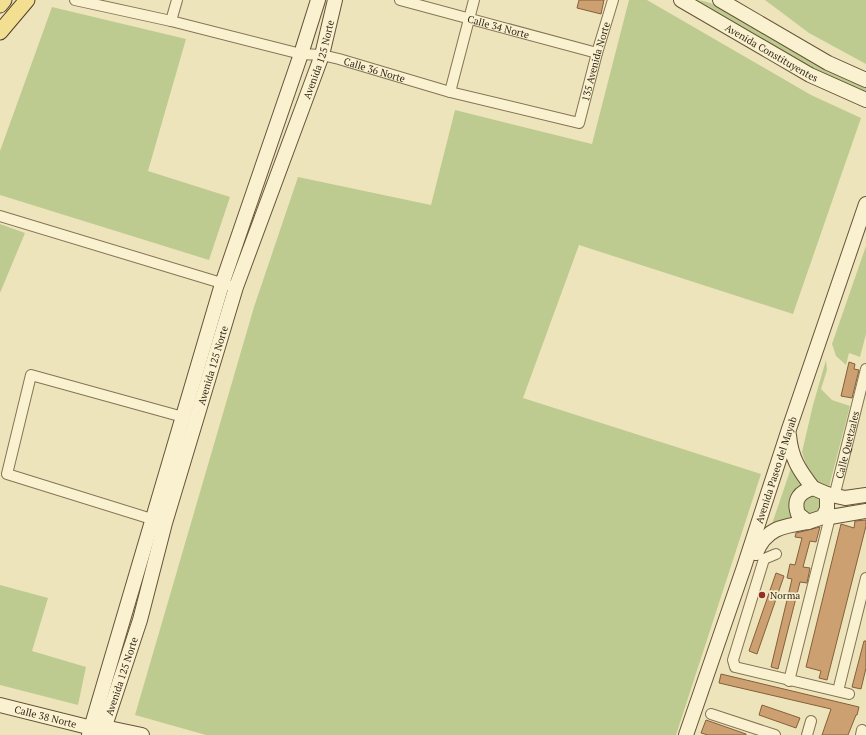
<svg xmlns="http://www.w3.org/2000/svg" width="866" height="735" viewBox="0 0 866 735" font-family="'PT Serif',serif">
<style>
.green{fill:#becb90}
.building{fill:#cda071;stroke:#84603b}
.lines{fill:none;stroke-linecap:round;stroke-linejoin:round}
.street-casing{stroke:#857455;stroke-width:12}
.secondary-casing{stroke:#665439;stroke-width:16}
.primary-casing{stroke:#52412a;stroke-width:17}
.street{stroke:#f9f1cf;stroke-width:10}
.secondary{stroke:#f9f1cf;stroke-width:14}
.primary{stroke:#f3df91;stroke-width:15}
.poi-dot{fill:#943025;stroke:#f5edcb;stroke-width:1.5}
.labels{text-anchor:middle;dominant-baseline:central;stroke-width:3.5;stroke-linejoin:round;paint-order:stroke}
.street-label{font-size:10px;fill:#34291b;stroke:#f5edcb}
.poi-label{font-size:10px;fill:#34291b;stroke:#f5edcb;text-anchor:start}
</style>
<rect width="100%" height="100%" fill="#eee4bc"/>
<path class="green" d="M629,0H647L811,95L861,118L793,314L579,245L523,398L761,474L676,735H206L135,715L254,307L298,177L431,205L455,110L592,144Z
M695,0C724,0 786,49 816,64C832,72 849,79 866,86V92L814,69Z
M765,0H866V64L809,33Z
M52,7L186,39L148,171L230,197L209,260L0,195V151Z
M0,224L25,233L0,293Z
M866,246V334L860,357L849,353L846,365L836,356L832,344Z
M826,360L827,370L821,389L832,400L850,406L829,487L819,483L808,471L802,452L813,405Z
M791,468L803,487L795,518L772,524Z
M802 505a10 10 0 1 1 20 0a10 10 0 1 1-20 0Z
M0,585L48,598L32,651L86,667L78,705L0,685Z"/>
<path class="building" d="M579,0H604L601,14L577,8Z
M849,362L855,364L854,369L859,370L852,398L841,396Z
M866,520V526L827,680L819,678L821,671L806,667L841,524L854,528L855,521Z
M820,527L816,542L810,541L803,567L810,568L807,583L800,582L778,669L771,667L792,579L787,578L790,564L795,565L802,538L795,537L796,533Z
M776,573L784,576L757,654L749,651Z
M864,641H866V668L861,689L852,687Z
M721,674L859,707L857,715H856L848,735H822L831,709L719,683Z
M762,705L800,718L796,728L759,715Z
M706,720L746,734V735H708L701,733Z"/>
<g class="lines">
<g class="street-casing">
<g id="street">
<path id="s1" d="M75,0L171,21L301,54L322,55L339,59L450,92L579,123L597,53L613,0"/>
<path id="s2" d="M400,0L597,53"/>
<path d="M171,21L177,0"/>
<path d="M450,92L474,0"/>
<path d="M0,216L228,285"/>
<path id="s3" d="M834,497L866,369"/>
<path d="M158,521L7,474L31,375L183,417"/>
<path d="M776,554L764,559L733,660L735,667L849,694"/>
<path d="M789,681L830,517"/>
<path d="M838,691L866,578"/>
<path d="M711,714L775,735"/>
<path d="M807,735L811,721"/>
<path d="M861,735L862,730"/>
</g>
</g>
<g class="secondary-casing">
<g id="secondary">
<path id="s4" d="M681,0L810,75L866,100"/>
<path d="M720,0L828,63L866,80"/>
<path d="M789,435C791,458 799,470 813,488"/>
<path d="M813,488L827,494V509L823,517L808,522L798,514C793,499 800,492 813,488Z"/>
<path d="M827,494L845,498L866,495"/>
<path d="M823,517H830L866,511"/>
<path d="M756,553C766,528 783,526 808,522"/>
<path id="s5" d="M0,705L92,728L104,727L142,735"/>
<path d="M89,735L222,284L301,54L318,0"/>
<path id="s6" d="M102,735L140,620L165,523L236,287L322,55L335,0"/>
<path id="s7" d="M686,735L744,567L789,429L866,204"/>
</g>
</g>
<g class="primary-casing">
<path id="primary" d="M0,5L4,0
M0,32L27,0"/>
</g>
<use href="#street" class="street"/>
<use href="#secondary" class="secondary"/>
<use href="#primary" class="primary"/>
</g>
<circle class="poi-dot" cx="762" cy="595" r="4"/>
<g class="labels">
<g class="street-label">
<text stroke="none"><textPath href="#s2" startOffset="102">Calle 34 Norte</textPath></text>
<text stroke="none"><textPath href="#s4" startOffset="105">Avenida Constituyentes</textPath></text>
<text stroke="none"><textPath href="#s6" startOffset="710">Avenida 125 Norte</textPath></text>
<text stroke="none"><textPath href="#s1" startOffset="583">135 Avenida Norte</textPath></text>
<text stroke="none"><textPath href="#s1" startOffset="308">Calle 36 Norte</textPath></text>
<text stroke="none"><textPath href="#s6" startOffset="386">Avenida 125 Norte</textPath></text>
<text stroke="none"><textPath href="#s3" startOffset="54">Calle Quetzales</textPath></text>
<text stroke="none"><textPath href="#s7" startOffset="280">Avenida Paseo del Mayab</textPath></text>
<text stroke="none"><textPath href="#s6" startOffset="62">Avenida 125 Norte</textPath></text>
<text stroke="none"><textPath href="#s5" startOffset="47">Calle 38 Norte</textPath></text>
</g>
<g class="poi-label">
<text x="770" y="595">Norma</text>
</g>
</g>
</svg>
